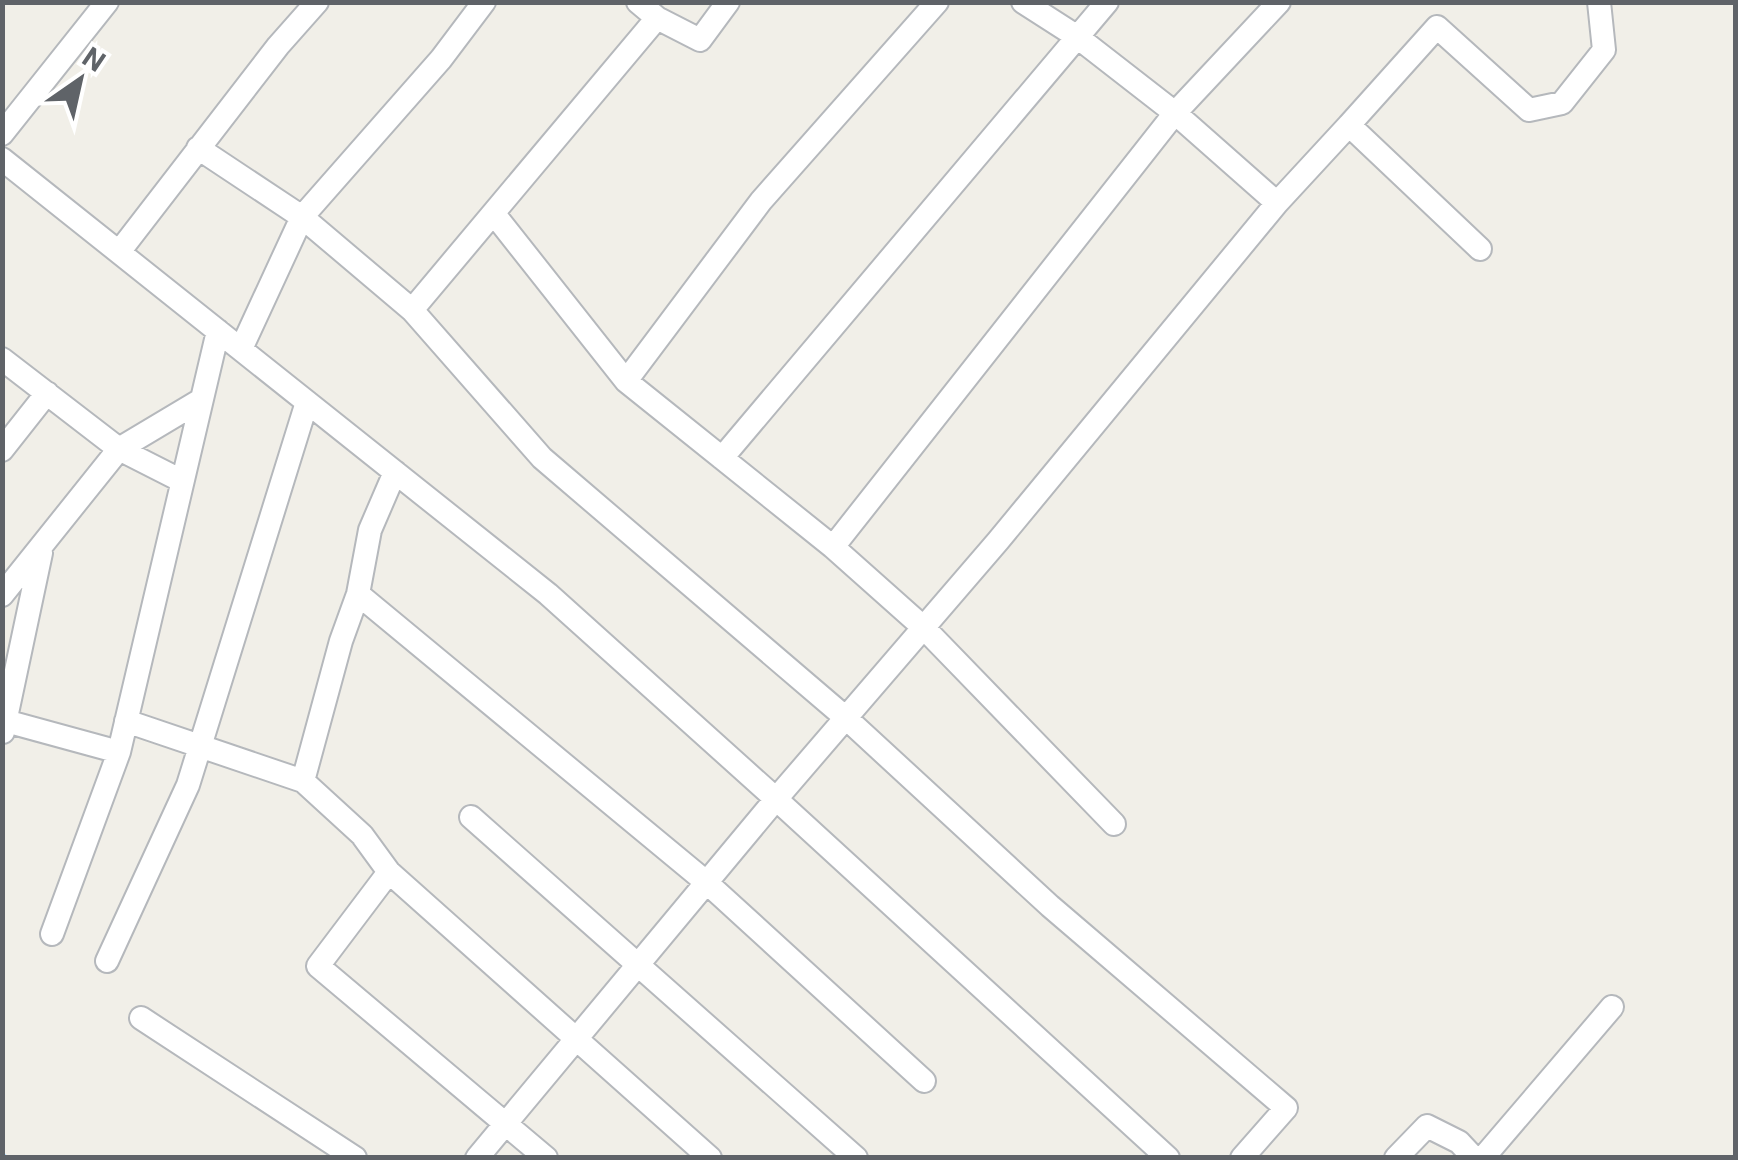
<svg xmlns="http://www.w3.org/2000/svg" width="1738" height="1160" viewBox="0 0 1738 1160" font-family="Roboto,sans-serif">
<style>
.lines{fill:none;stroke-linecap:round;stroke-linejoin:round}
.stream{stroke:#aadaff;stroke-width:9}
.minor-casing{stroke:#b5b8bc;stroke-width:26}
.minor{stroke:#fff;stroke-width:22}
</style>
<rect width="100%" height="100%" fill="#f1efe8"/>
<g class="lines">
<path class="stream" d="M2,1157L3,1158"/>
<g class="minor-casing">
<path id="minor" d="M1023,2L1076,36L1175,113L1279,2
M657,18L700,40L728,2
M1349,125L1437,27L1529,110L1562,103L1604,50L1599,2
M2,134L107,2
M198,148L302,217L441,59L484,2
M2,159L548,594L776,799L477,1158
M1277,203L1349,125L1480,249
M494,214L626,381L833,547L1175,113L1277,203L998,541L776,799L1168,1158
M119,252L278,46L317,2
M412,310L542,458L846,718L1050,906L1286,1108L1242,1158
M241,349L302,217L412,310L657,18L638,2
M2,359L119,449L182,481
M626,381L761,201L937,2
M2,450L47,393
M722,458L1107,2
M833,547L924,628L1114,824
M358,594L706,882L924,1081
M2,595L119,449L201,400
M2,720L119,752L218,331
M126,721L303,781L362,835L389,872
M3,732L41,553
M303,781L341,641L358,594L370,530L395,472
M471,817L856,1158
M52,934L119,752
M107,961L188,785L307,402
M141,1018L355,1158
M546,1158L318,966L389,872L710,1158
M1396,1158L1427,1126L1459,1142L1474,1158
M1483,1158L1612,1007"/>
</g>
<use href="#minor" class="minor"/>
</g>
<rect width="1738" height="1160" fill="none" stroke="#5f6368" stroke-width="10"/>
<g transform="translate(80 80) rotate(34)" stroke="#ffffff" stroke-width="8" paint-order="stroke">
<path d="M0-8L18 38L0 25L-18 38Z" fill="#5f6368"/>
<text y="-15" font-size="28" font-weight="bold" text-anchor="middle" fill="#5f6368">N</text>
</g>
</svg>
